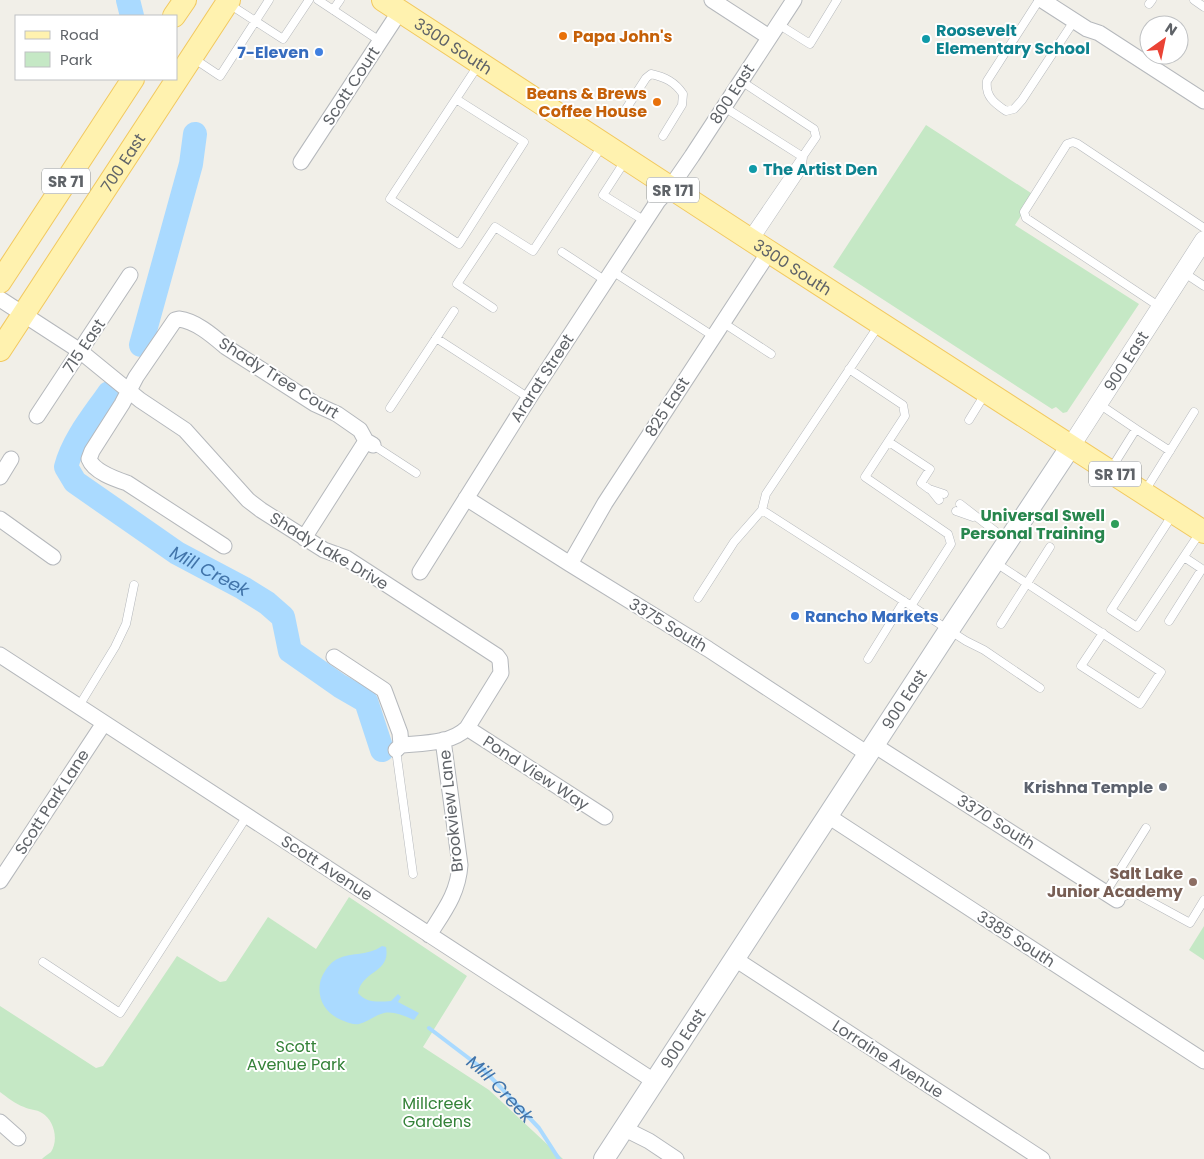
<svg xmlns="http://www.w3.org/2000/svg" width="1204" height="1159" viewBox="0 0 1204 1159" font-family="Poppins,sans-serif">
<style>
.green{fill:#c5e8c5}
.water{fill:#aadaff}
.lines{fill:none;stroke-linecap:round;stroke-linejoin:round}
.stream{stroke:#aadaff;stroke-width:4}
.river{stroke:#aadaff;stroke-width:24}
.service-casing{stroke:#b5b8bc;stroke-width:9}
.minor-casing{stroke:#b5b8bc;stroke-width:17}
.tertiary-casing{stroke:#b5b8bc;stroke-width:19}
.secondary-casing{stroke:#b6babf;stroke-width:22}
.primary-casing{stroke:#f2c960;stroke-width:24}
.service{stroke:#fff;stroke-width:8}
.minor{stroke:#fff;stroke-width:15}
.tertiary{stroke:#fff;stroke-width:18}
.secondary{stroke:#fff;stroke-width:20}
.primary{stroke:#fff2af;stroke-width:22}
.food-dot{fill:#e8710a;stroke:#fff;stroke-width:2}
.culture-dot{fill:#0f9aa8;stroke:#fff;stroke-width:2}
.shop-dot{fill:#3f7fe0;stroke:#fff;stroke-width:2}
.leisure-dot{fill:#2e9e5b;stroke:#fff;stroke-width:2}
.worship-dot{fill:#6b7280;stroke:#fff;stroke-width:2}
.education-dot{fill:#8d6e63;stroke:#fff;stroke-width:2}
.labels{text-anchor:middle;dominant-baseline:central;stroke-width:4;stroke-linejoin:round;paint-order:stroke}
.shield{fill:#fff;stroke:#8f9295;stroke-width:1}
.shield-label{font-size:15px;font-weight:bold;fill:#5f6368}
.culture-label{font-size:16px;font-weight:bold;fill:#0d838f;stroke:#fff;text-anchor:start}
.food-label{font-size:16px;font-weight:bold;fill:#c56008;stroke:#fff;text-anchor:start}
.street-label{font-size:16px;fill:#5f6368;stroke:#fff}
.shop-label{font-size:16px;font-weight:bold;fill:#366cbe;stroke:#fff;text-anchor:end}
.leisure-label{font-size:16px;font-weight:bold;fill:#27864d;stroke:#fff;text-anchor:end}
.worship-label{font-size:16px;font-weight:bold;fill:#5b616d;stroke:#fff;text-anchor:end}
.education-label{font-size:16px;font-weight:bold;fill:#785e54;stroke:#fff;text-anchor:end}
.park-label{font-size:16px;fill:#348238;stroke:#fff}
.water-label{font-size:18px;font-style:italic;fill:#4174aa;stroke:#fff}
</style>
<rect width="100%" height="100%" fill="#f1efe8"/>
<path class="green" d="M926,125L1034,195L1015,225L1139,304L1067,412L1063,413L1056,407L1052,409L833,267Z
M349,897L467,976L423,1047L489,1090L563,1159H42C44,1157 48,1154 51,1152C59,1140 54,1120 42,1113C36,1109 30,1110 24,1107C15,1104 7,1097 0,1092V1006L96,1068L103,1066L177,956L220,982L226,981L268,917L316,949Z
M1204,926V960L1189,950Z"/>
<path class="water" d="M382,946L386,947C391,973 362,970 358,993C366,1003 378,1002 391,1001L398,994L401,997L398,1002L419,1013L414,1020C405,1016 394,1011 384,1013C375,1015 368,1022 359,1024C354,1025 349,1023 344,1021C327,1015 317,1001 320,983C321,976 328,965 334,961C349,951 367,957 382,946Z"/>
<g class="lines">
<path class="stream" id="s1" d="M429,1028L483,1069L539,1128L559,1159"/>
<g class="river">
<path d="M128,0L132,16"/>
<path d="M141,345L191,164L195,134"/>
<path id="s2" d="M109,393C93,416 73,440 66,467L75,482L177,553L243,588L267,603L283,617L290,651L340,686L366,701L382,750"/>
</g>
<g class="service-casing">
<path id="service" d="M318,0L380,41
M1039,0L987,81C985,96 994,103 1006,111L1014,109L1022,100L1074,21
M1194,0L1204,7
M229,4L283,39L309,0
M1149,4L1152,0
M333,10L340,0
M778,24L810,44L837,0
M193,58L220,76L269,0
M741,81L814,129L816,137L748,236
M456,99L524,142L459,244L390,199L479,64
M724,107L803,157L801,171L755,240
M624,112L646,78L651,74C665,77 675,82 683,94L682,105L663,136
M625,161L603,195L645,221
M562,252L606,281
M612,271L713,336
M1183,272L1204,286
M1160,307L1026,218L1024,212L1067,144L1073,142L1078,144L1204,228
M493,308L457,284L495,227L533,251L602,146
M722,322L771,354
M879,325L766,494L762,510L966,641L984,650L1040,688
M436,338L529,398
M849,369L903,405L905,416L865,477L948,534L951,544L911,606
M1099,404L1136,429
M390,408L454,311
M969,420L985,394
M889,442L930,469L921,483L929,489L944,494
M373,445L416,473
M1111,469L1136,429L1170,451
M931,490L939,500
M1145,491L1194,412
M960,504L1008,541
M956,511L973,517
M1173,514L1111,610L1137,627L1201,531
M996,563L1161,672L1140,704L1081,666L1103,633
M698,598L734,542L762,510
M1169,621L1202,569L1184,557
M1001,624L1050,547
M868,659L904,601
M79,706L115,647L126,624L134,585
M396,750L413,874
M1106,892L1146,828
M1117,900L1133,892L1190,923L1204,900
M43,962L120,1013L247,816"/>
</g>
<g class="minor-casing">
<path id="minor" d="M712,0L769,37
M1042,0L1087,29L1099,33L1204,101
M301,162L400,11
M0,299L80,351L140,400L185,430L248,500L261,510L324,550L346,558L497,656L500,660L501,673L467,728C451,744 423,743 401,745L396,750
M37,416L130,275
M0,477L11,459
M466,498L570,564L708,649L868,754
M0,519L53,557
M304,538L366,441
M224,546L127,483C115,479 94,472 89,459L92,451L122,404L136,377L175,320L179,319C196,321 213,336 226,347L315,404L337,414L360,430L366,441L373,445
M570,564L605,503L769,252
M420,572L529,398L658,201L670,188L692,156L794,0
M0,655L654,1081
M334,657L384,690L400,733L401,745
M467,728L605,817
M874,745L1117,900
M828,816L1204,1061
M0,881L104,723
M429,935C444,911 458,894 460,865L443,740
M735,959L1042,1159
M0,1122L18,1138
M623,1128L649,1141L676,1159"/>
</g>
<g class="tertiary-casing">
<g id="tertiary">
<path id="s3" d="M1071,446L1204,240"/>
</g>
</g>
<g class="secondary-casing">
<g id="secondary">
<path id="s4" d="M604,1159L949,630L1071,446"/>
</g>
</g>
<g class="primary-casing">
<g id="primary">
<path id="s5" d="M383,0L754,242L1204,532"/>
<path d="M174,16L185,0"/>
<path d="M0,282L133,79"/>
<path id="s6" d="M0,350L229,0"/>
</g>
</g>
<use href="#service" class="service"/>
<use href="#minor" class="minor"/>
<use href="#tertiary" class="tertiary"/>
<use href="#secondary" class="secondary"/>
<use href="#primary" class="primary"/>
</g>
<g class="food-dot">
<circle cx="563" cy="36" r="5"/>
<circle cx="657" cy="102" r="5"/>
</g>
<g class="culture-dot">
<circle cx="926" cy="39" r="5"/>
<circle cx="753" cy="169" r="5"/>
</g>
<g class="shop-dot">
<circle cx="319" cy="52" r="5"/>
<circle cx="795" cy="616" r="5"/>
</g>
<circle class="leisure-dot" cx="1115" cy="524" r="5"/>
<circle class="worship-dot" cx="1163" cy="787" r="5"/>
<circle class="education-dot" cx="1193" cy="882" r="5"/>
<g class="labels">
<g class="shield">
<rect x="42" y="168.5" width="48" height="25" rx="4"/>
<rect x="647" y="177.5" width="52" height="25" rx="4"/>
<rect x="1089" y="461.5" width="52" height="25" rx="4"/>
</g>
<g class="shield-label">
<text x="66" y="181">SR 71</text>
<text x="673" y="190">SR 171</text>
<text x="1115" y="474">SR 171</text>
</g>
<g class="culture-label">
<text x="936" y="30">Roosevelt<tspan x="936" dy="18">Elementary School</tspan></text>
<text x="763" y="169">The Artist Den</text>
</g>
<g class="food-label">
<text x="573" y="36">Papa John's</text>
<text x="647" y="93" text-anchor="end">Beans &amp; Brews<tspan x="647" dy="18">Coffee House</tspan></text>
</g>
<g class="street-label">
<text stroke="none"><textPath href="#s5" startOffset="84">3300 South</textPath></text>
<text transform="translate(351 86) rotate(-57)">Scott Court</text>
<text transform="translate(732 94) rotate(-57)">800 East</text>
<text stroke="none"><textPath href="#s6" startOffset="224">700 East</textPath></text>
<text stroke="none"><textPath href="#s5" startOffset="489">3300 South</textPath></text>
<text transform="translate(84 346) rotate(-56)">715 East</text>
<text stroke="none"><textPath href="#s3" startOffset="101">900 East</textPath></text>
<text transform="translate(279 378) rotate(32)">Shady Tree Court</text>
<text transform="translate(542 378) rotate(-57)">Ararat Street</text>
<text transform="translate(667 407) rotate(-57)">825 East</text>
<text transform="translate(329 551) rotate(31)">Shady Lake Drive</text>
<text transform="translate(668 625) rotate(31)">3375 South</text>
<text stroke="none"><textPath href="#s4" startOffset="549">900 East</textPath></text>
<text transform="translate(536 773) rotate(33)">Pond View Way</text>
<text transform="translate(52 802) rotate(-57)">Scott Park Lane</text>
<text transform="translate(451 811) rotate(-96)">Brookview Lane</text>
<text transform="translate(996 822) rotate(32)">3370 South</text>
<text transform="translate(327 868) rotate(33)">Scott Avenue</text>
<text transform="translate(1016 939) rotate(33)">3385 South</text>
<text stroke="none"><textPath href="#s4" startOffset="144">900 East</textPath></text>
<text transform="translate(888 1059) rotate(33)">Lorraine Avenue</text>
</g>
<g class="shop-label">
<text x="309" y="52">7-Eleven</text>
<text x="805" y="616" text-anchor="start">Rancho Markets</text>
</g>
<g class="leisure-label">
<text x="1105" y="515">Universal Swell<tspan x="1105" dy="18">Personal Training</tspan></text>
</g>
<g class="worship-label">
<text x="1153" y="787">Krishna Temple</text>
</g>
<g class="education-label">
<text x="1183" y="873">Salt Lake<tspan x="1183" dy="18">Junior Academy</tspan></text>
</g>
<g class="park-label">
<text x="296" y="1046">Scott<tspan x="296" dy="18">Avenue Park</tspan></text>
<text x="437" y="1103">Millcreek<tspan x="437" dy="18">Gardens</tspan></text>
</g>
<g class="water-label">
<text stroke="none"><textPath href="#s2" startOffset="265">Mill Creek</textPath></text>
<text stroke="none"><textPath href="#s1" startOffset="94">Mill Creek</textPath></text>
</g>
</g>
<rect x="15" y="15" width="162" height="65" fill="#ffffff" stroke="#bfc1c3"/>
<rect x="25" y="31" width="25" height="8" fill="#fff2af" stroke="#bfc1c3"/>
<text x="60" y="40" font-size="15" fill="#5f6368">Road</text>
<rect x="25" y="52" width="25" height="15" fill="#c5e8c5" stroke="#bfc1c3"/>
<text x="60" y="65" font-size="15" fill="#5f6368">Park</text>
<g transform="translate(1164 40) rotate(33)"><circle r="24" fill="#ffffff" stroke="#bfc1c3"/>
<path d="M0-4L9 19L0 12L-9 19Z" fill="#ea4335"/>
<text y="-8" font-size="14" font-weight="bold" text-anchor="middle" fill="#5f6368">N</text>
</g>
</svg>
